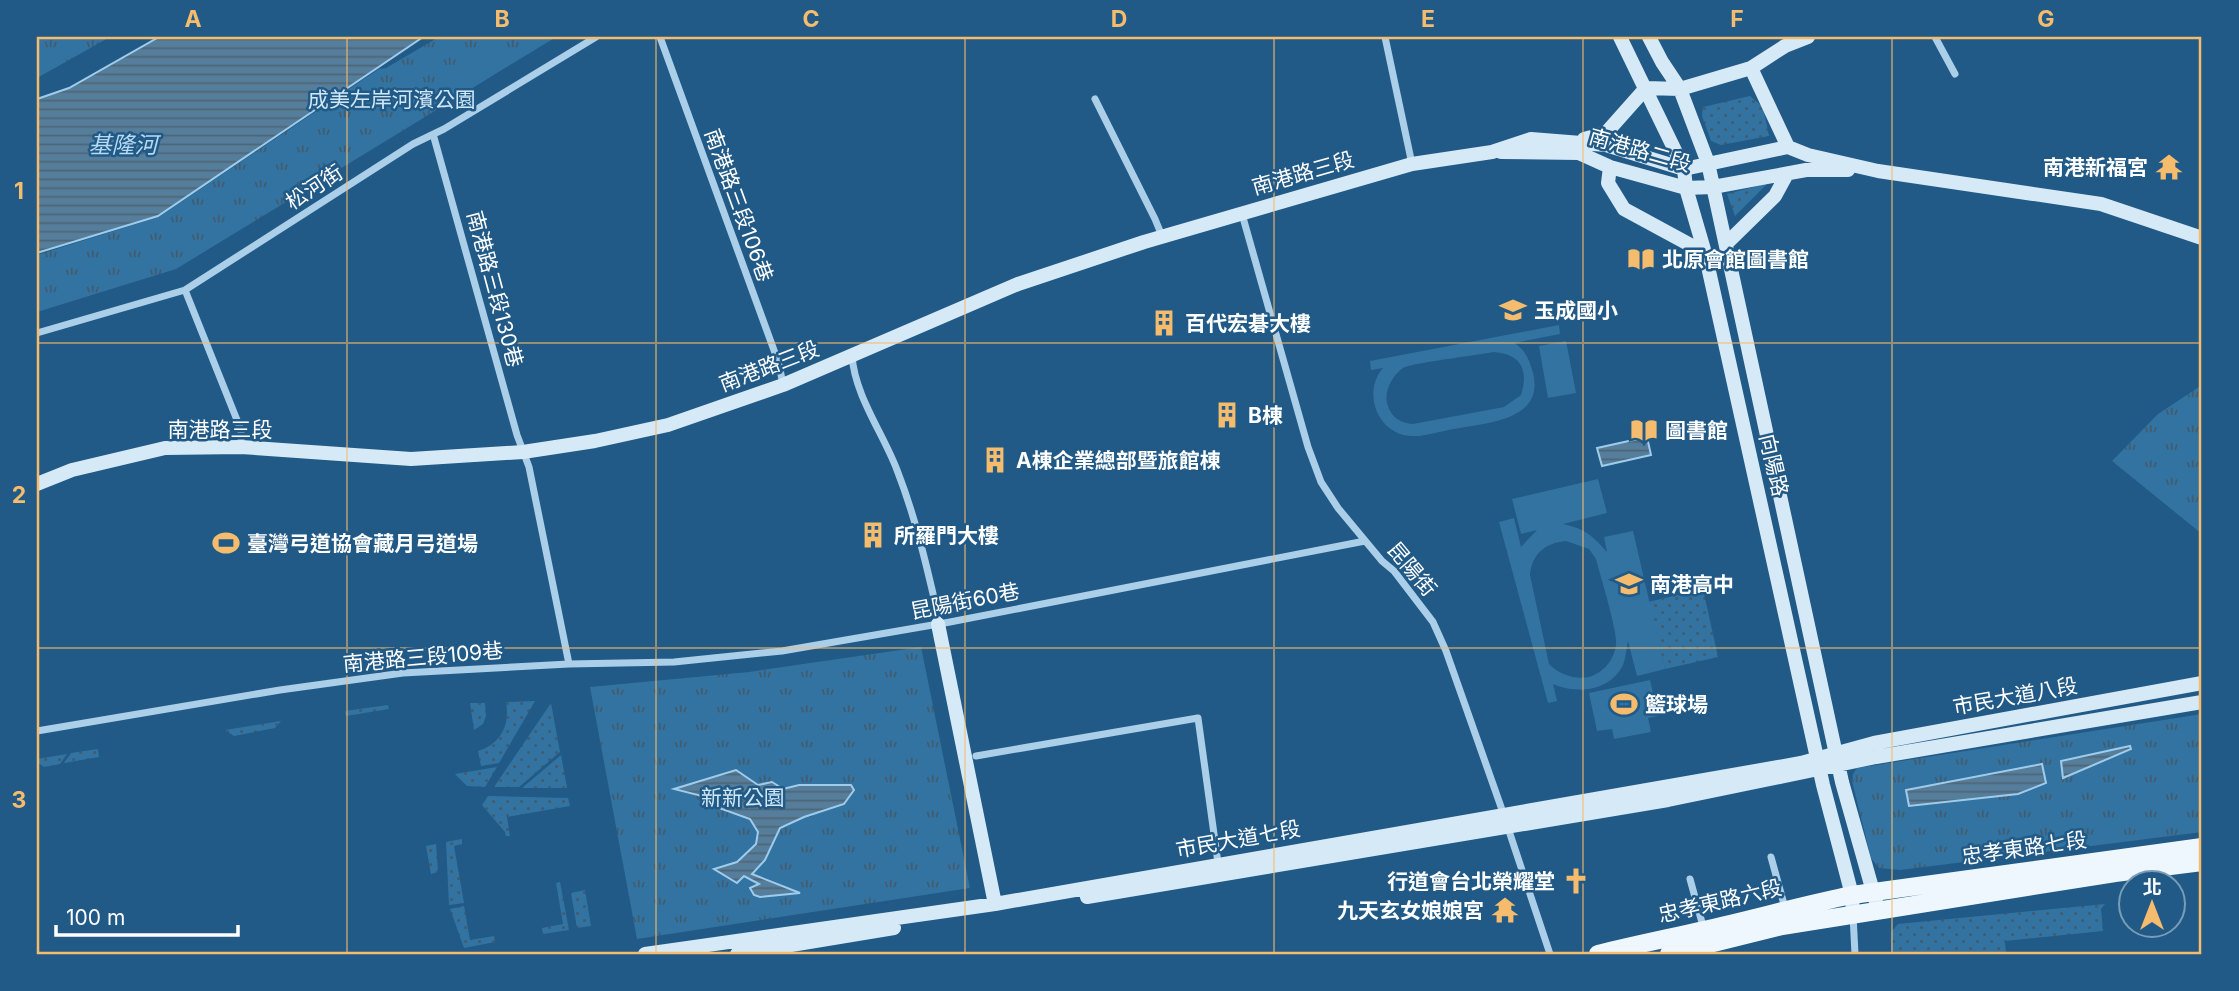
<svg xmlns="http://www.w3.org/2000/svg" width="2239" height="991" viewBox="0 0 2239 991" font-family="Inter,'Noto Sans TC',sans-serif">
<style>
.grass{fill:url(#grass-dots)}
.park{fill:url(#park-tufts)}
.pitch{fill:#3273a2;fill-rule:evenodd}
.water{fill:url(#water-rules);stroke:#9fcceb;stroke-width:2}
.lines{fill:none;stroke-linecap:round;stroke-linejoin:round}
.street{stroke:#abcfe9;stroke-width:7}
.secondary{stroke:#d6e9f7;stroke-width:14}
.primary{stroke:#eff7fe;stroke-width:18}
.grid{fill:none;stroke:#f6bc6d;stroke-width:2;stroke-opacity:0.55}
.labels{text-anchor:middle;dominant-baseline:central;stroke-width:5;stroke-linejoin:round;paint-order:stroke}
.park-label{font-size:21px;fill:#cfe7f7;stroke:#215a86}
.street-label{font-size:21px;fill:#fff;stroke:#215a86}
.poi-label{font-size:21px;font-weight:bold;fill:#fff;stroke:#215a86;text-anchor:start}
.water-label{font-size:23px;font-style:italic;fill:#b7d9f1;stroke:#215a86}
.neatline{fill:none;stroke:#f6bc6d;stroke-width:2.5}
.grid-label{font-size:23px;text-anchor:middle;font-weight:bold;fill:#f6bc6d}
</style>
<defs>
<pattern id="grass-dots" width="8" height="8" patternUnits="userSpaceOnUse" patternTransform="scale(1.75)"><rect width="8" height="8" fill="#3273a2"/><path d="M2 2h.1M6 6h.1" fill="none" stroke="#425c6e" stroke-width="1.8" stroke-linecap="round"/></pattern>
<pattern id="park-tufts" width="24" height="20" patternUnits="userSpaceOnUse" patternTransform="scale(1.75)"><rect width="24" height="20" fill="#3273a2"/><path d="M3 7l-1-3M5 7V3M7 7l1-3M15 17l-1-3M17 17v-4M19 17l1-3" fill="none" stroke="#425c6e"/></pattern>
<pattern id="water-rules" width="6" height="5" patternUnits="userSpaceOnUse" patternTransform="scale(1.75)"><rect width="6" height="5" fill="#557e9c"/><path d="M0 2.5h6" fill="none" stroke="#506574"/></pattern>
</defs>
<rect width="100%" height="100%" fill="#215a86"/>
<path class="grass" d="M1750,96L1763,107L1769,136L1721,145L1711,141L1702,116L1703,107Z
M1768,183L1735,216L1727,194Z
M1703,589L1718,657L1665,669L1648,602Z
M535,701L499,763L481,766L478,751C501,744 510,725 506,702Z
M470,703H485L486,716L483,724L474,730Z
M551,703L560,752L519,787H494Z
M388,705L389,709L346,716L345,711Z
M281,721L275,728L234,736L225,730Z
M98,749L99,757L64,763L71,753Z
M67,754L60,764L44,767L37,762V759Z
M561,755L567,788H522Z
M497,767L485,787L467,786L455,774Z
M488,796L568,798L570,806L507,817L510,836H506L505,832L482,805Z
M462,839V844L454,846L464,903L449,905L446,842Z
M436,844L438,872L431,874L426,846Z
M560,882L569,930L543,934L542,928L563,924L556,883Z
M585,890L591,926L577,928L571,893Z
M2105,904L2101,909L2103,931L2005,941L2006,954H1891V932L1898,924Z
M464,906L470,940L494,936L495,942L464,948L450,909Z"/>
<path class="park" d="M37,37H110L37,78Z
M439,37H556L176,269L37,312V255L159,217L379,69L386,68Z
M2202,385V534L2112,461L2158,414Z
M921,647L970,888L637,939L590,687L749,672Z
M2202,714V832L1900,870L1879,868L1871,858L1852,781L1853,774L1857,768Z"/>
<path class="pitch" d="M490,47L502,67L459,94L446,73Z
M1559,325L1560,334L1514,343C1525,349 1530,361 1533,373C1545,421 1485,423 1454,429C1441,431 1424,437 1411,436C1377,434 1362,392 1383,368L1371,370L1370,361ZM1494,352C1521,354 1529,370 1521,395L1504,407L1413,424C1401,423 1392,418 1388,406C1383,393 1391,377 1403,368C1411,363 1479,355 1494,352Z
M1566,341L1576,393L1548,398L1539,346Z
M1598,479L1607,513L1563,524C1585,529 1592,535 1607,552L1604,537L1633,531L1665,669L1637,676L1628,641C1626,649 1626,660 1622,667C1608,692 1576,694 1553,684L1557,701L1548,703L1499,522L1514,518L1521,547L1537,530L1521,534L1512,499ZM1566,541L1589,549L1596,559C1600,575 1618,632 1616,645C1614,660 1603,673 1589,677C1574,680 1559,674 1549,664L1530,575C1532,554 1545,543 1566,541Z
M1650,680L1658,716L1648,718L1651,732L1614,739L1612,729L1597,731L1589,693Z"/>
<path class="water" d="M159,37H423L158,216L37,253V99L69,88Z
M1647,437L1651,455L1602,466L1597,448Z
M2130,746L2131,749L2063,778L2061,761Z
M2042,764L2046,783L2018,794L1909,806L1906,790Z
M736,770L758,785L772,782L783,789L799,785H851L854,790L844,804L804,817L780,828L765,860L752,874L800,893L760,897L754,895L750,888L759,884L744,876L737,883L714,869L737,862L756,844L758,832L750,819L719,808L714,799L674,789Z"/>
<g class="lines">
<path class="street" d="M660,37L779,364L783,385
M1385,37L1412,164
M1935,37L1955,74
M1095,99L1155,219L1162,236
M433,134L517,435L529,467L569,664
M1242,214L1308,447L1321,482L1338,508L1382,561L1394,571L1433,622L1446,651L1500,804L1550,954
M185,290L241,430V447
M37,333L185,290L413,144L444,129L596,37
M852,356C855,396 883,433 897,470C915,516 926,563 937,611L938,624
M37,731L280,690L403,673L569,664L674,662L782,651L950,622L1365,541
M976,756L1198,718L1218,863
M1771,857L1785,908
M1690,879L1704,930
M1853,915L1855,954"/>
<path class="secondary" d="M1620,37L1684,169L1686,188L1705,253L1823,785L1852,895L1853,914
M1649,37L1662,62L1680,89L1708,163L1842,782L1876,902
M1751,68L1788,147
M1646,88L1680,89L1751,68L1785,46L1808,37
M1584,139L1606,133L1646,88
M1501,152L1579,153L1610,167L1686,188L1713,187L1806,170H1848
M1610,167L1608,183L1624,209L1705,253
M1727,243L1775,196L1787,174
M37,484L72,470L165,448L241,447L411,459L523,452L595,441L668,425L783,385L1018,284L1144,242L1412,164L1492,152L1531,139L1606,145L1684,169L1788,147L1808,155L1878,171L2101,204L2202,238
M938,624L995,904
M1087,897L1668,800L1876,757L2202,702
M645,954L995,904L1801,763L1874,743L2202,683
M737,954L894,928"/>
<path class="primary" d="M1598,954C1634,945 1669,938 1704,930C1754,919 1802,905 1852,895L2202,847
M1669,954L1782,926L2115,873L2202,862"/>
</g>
<path class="grid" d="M347,37V954M656,37V954M965,37V954M1274,37V954M1583,37V954M1892,37V954M37,343H2202M37,648H2202"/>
<defs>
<g id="temple-bare" transform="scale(2.1)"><path d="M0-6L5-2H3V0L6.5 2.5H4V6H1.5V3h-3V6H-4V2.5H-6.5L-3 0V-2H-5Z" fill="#f6bc6d" stroke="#215a86" stroke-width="2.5" paint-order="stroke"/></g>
<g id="library-bare" transform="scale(2.1)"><path d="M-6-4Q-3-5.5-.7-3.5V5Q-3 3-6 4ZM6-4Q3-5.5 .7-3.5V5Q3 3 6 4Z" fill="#f6bc6d" stroke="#215a86" stroke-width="2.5" paint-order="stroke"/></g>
<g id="school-bare" transform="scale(2.1)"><path d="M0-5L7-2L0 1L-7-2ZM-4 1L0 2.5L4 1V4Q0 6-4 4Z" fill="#f6bc6d" stroke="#215a86" stroke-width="2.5" paint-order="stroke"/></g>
<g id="building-bare" transform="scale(2.1)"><path d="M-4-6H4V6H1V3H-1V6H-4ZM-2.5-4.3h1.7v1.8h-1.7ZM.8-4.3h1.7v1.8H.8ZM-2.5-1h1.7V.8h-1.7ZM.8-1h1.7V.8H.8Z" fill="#f6bc6d" stroke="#215a86" stroke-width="2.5" paint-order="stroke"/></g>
<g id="stadium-bare" transform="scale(2.1)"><path d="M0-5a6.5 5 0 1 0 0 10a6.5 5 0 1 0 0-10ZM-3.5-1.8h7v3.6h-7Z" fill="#f6bc6d" stroke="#215a86" stroke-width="2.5" paint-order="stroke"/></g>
<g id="church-bare" transform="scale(2.1)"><path d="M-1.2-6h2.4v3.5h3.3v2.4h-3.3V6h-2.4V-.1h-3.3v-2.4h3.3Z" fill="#f6bc6d" stroke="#215a86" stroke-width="2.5" paint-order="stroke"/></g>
</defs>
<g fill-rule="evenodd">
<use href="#temple-bare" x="2169" y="167"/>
<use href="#library-bare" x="1641" y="259"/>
<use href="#school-bare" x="1513" y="310"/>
<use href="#building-bare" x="1164" y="323"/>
<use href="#building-bare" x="1227" y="415"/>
<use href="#library-bare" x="1644" y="430"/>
<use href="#building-bare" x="995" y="460"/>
<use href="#building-bare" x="873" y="535"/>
<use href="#stadium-bare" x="226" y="543"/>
<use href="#school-bare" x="1629" y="584"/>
<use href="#stadium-bare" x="1624" y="704"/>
<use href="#church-bare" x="1576" y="881"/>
<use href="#temple-bare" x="1505" y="910"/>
</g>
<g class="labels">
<g class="park-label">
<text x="392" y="99">成美左岸河濱公園</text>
<text x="743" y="797">新新公園</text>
</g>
<g class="street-label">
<text transform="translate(1640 150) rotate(16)">南港路二段</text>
<text transform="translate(1303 173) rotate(-16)">南港路三段</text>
<text transform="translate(314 187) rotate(-33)">松河街</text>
<text transform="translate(739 205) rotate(70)">南港路三段106巷</text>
<text transform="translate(495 289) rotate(75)">南港路三段130巷</text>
<text transform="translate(769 366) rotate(-21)">南港路三段</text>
<text x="220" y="429">南港路三段</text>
<text transform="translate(1774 465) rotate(77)">向陽路</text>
<text transform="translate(1412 569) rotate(50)">昆陽街</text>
<text transform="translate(965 601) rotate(-11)">昆陽街60巷</text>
<text transform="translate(423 657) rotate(-5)">南港路三段109巷</text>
<text transform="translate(2015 696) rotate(-10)">市民大道八段</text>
<text transform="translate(1238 839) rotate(-10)">市民大道七段</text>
<text transform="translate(2024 848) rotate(-8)">忠孝東路七段</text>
<text transform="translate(1720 901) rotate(-13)">忠孝東路六段</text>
</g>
<g class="poi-label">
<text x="2148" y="167" text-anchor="end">南港新福宮</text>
<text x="1662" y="259">北原會館圖書館</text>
<text x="1534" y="310">玉成國小</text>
<text x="1185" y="323">百代宏碁大樓</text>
<text x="1248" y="415">B棟</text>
<text x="1665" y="430">圖書館</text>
<text x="1016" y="460">A棟企業總部暨旅館棟</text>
<text x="894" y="535">所羅門大樓</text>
<text x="247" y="543">臺灣弓道協會藏月弓道場</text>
<text x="1650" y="584">南港高中</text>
<text x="1645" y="704">籃球場</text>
<text x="1555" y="881" text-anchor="end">行道會台北榮耀堂</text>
<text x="1484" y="910" text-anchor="end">九天玄女娘娘宮</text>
</g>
<g class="water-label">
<text x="123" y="145">基隆河</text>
</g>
</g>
<rect width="2239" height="991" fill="none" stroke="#215a86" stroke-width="77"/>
<g transform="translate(2152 904)"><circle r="33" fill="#215a86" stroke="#7a9cb6" stroke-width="2"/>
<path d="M0-5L12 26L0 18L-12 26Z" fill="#f6bc6d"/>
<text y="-10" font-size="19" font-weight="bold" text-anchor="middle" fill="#ffffff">北</text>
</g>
<path d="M56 925v10h182v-10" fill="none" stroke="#ffffff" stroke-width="3.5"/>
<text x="66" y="925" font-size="21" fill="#ffffff" stroke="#215a86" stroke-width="5" paint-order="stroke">100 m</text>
<rect x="38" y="38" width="2162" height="915" class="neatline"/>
<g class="grid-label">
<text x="193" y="27">A</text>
<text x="502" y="27">B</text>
<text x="811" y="27">C</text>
<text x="1119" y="27">D</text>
<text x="1428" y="27">E</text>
<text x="1737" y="27">F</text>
<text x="2046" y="27">G</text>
<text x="19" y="199">1</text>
<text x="19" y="503">2</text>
<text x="19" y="808">3</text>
</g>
</svg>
